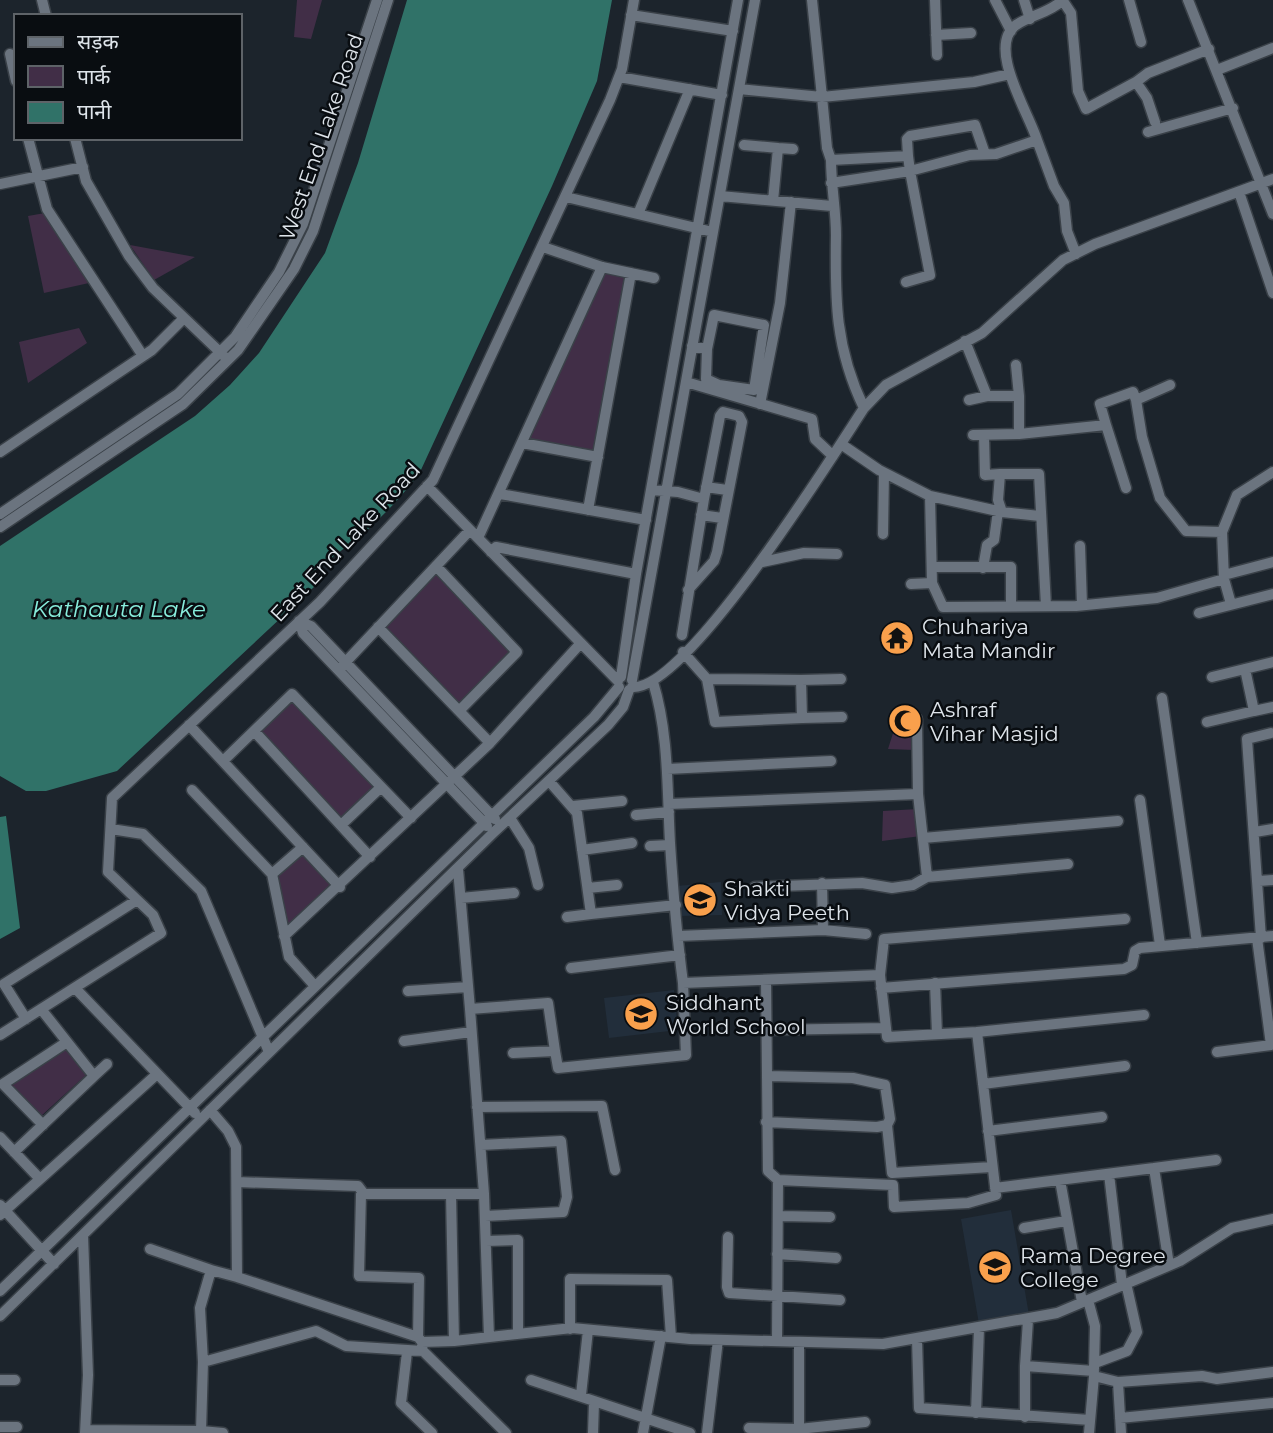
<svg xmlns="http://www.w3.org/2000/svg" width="1273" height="1433" viewBox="0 0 1273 1433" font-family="Montserrat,'Noto Sans Devanagari',sans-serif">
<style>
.built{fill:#222e3b}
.green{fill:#412e47}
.water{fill:#307268}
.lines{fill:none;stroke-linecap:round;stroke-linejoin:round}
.minor-casing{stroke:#3a4148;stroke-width:13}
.minor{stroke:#6b747f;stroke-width:10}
.labels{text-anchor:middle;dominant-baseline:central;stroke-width:5;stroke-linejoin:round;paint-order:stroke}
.street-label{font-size:21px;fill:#dee4ea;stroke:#090d11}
.poi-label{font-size:21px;fill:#dee4ea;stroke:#090d11;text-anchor:start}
.water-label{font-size:23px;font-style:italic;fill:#88eddc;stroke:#090d11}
</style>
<rect width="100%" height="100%" fill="#1c242c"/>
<path class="built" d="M721,882L722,915L679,916L677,886Z
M674,990L678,1030L609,1038L604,998Z
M1011,1210L1029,1315L979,1324L961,1219Z"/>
<path class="green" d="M297,0H322L311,39L294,37Z
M45,213L89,283L44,293L28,216Z
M130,245L195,257L154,280Z
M604,272L625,277L593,452L527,439Z
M79,328L87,343L28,383L19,342Z
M436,572L510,651L459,705L385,627Z
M292,700L375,788L342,819L259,732Z
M894,730L915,731L914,750L888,749Z
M918,809L921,836L882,841L883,811Z
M301,852L333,885L288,928L277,875Z
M65,1049L86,1075L40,1117L11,1085Z"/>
<path class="water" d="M407,0H612L597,81L552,186L420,472C402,498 368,532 342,550C330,559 319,566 307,577L314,587L117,771L46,791H26L0,776V546L195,416L230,385L259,353L325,253L358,163Z
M6,816L20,928L0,939V817Z"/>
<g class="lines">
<g class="minor-casing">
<path id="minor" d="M42,0L46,16
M812,0L822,97L974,82L1010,74
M935,0L937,55
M995,0L1011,31
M1024,0L1030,19
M1129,0L1141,42
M1188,0L1273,214
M1063,1L1071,13L1078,91L1086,109L1136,82L1147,98L1155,122
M631,15L733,31
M936,35L971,33
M10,54L16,81
M1217,70L1273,48
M619,77L722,95
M1136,82L1148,73L1209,49
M739,89L822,97L827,148L831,160L908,156L910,171L970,155L996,154L1037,140L1054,186L1064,203L1067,231L1076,254
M1148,132L1233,108
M28,138L47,209L143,356
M75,138L86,181L129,256L153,288L224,356
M1037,140C1029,113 986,47 1016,25C1031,15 1049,13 1063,0
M744,145L778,148L773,201
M778,148L793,149
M908,156L907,139L910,136L975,125L985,154
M831,160C831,185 836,210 836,235C835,300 835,348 864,408
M831,183L910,171L930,275L906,282
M0,184L83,167
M1239,192L1273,293
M720,196L832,206
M566,197L713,232
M638,214L690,89
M543,247L602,267L654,278
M965,341L987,396H1019V434L1106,425L1100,404L1133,392L1136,400
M692,346L707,349L706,379L719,385L754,390L764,325L714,315L707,349
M1016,365L1019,396
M686,382L812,419L815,439L833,456
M1170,385L1136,400L1142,437L1160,498L1186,531L1222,532
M969,400L987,396
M760,404L780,303L791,202
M1106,425L1126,488
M973,435L1019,434
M984,435L985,475L1000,474
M522,443L598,457
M841,444L879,470L930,496L932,583L911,584
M0,452L152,350L183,319
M427,486L618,681
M706,487L727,490
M651,490L678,492L704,499L720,416L723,412L739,416L742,422L717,552L714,561L688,590
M500,494L646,520
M930,496L1002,512
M588,510L631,273
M0,514L178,394L235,337L279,272L303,224L377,0
M701,515L722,518
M1040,516L1002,512L998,500L1000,474H1039L1046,606
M0,527L183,404L238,350L294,269L313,231L388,0
M883,534L884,473
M478,538L602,267
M1080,546L1082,605
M491,552L496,547L636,574
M762,562L804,553L837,554
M436,566L517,652L459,711
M932,567H1011V606
M983,568L987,545L994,540L998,511
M1224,575L1273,562
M1224,579L1231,604
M932,583L943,607L1076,606L1157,598L1224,579L1222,532L1237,495L1273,472
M1199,613L1273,594
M299,621L311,626L495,819
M299,621L303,633L487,826
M378,627L490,743
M682,635L704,499
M683,652L707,679L801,680L802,718L715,722L707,679
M341,667L470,530
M1245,669L1254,711L1273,707
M621,677L636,574L738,0
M1212,677L1273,662
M632,680L755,0
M801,680L841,679
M653,682C669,734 667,789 670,843C673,890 677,937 683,983L880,975L887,1037L977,1032L996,1195L968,1203L894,1207L893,1185L778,1180L768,1171L766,980
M632,687C685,693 833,455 864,408L886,385L982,333L1063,260L1095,244L1273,179
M1162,698L1197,943
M802,718L842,717
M917,719L918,794
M1207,722L1254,711
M189,725L340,887
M254,731L370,857
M223,761L292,694L411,818
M667,769L831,761
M549,781L577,813L591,914L567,917
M192,790L272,874
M1140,800L1160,945
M669,804L918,794L927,877
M573,806L622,801
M636,815L669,812
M510,818L529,848L538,885
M341,825L381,787
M111,829L143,834L201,891L269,1052
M1255,832L1273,829
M923,838L1118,821
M650,846L670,845
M303,847L272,874L289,957L314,985
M582,850L632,843
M458,869L470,1009L548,1003L555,1051L513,1053
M1259,881L1273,880
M822,883L823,930
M755,887L862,883L892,888L913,885L927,877L1068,864
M588,888L617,885
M461,898L514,893
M591,914L676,905
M284,936L490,743L580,644
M678,936L823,930L866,934
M1261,938L1247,739L1271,733
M571,968L680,955
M880,975L884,939L1125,919
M935,983L937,1034
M75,988L195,1113
M881,988L1124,969L1132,965L1135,951L1140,948L1273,936
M408,991L468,987
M26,1019L4,984L137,900
M766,1030L886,1028
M977,1032L1144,1015
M0,1035L161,933L153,915L108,872L112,798L320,602L433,480L610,100L622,69L634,0
M404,1041L471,1032
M555,1051L558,1068L686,1055L683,983
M1217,1052L1271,1045L1257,938
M94,1076L107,1064
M983,1084L1125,1066
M477,1107L602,1106L615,1170
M210,1110L228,1131L236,1147L237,1277L418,1337L419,1278L359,1276L361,1194
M766,1122L877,1127L887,1125L890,1119L885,1085L853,1078L768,1076
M43,1125L3,1084L67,1042
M887,1125L892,1173L992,1167
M988,1131L1102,1117
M0,1137L40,1179
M481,1145L561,1141L567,1197L563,1212L485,1216
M14,1152L94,1076L41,1009
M1154,1168L1216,1160
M1109,1174L1122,1285
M1060,1180L1082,1302
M237,1182L358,1186L364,1194H484L470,1009
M995,1188L1154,1168L1169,1265
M484,1194L489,1337
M0,1205L54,1264
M0,1215L156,1075
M780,1216L830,1217
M1024,1228L1066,1221
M83,1235L88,1375L85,1433
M728,1237L727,1287L729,1293L840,1300
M486,1241L518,1240V1334
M150,1249L211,1270
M777,1254L836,1258
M0,1291L594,717L619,687
M1088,1300L1095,1326L1094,1369
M0,1316L493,833L608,725L623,707L629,690
M1028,1320L1025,1366L1094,1371
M570,1329V1279L667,1280L671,1337
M418,1337L422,1342L454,1341L451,1194
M917,1339L919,1408L1090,1420
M454,1341L572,1328L690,1339L883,1344L1057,1313L1180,1261L1232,1228L1273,1219
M777,1341L778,1180
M799,1342V1433
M422,1346L423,1351L506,1433
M407,1352L401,1403L432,1433
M203,1362L316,1331L346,1346L423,1351
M1095,1363L1127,1351L1137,1332L1126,1283
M1025,1366V1417
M0,1380H15
M531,1380L690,1433
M1118,1382L1121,1433
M581,1395L588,1330
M976,1413L979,1328
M1120,1418L1273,1403
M0,1427H17
M749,1428L799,1429L865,1422
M86,1430L201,1431L203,1362L200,1308L211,1270L237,1277
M201,1431L223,1433
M593,1433L594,1403
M643,1433L661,1336
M707,1433L718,1340
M1089,1433L1094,1376L1118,1382L1202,1376L1217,1379L1273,1372"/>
</g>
<use href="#minor" class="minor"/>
</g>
<defs>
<g id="temple-disc" transform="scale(1.75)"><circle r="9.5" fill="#f9a04c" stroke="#090d11"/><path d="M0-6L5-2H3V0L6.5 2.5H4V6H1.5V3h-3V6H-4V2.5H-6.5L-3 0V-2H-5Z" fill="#111"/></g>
<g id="mosque-disc" transform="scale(1.75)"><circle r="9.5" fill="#f9a04c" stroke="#090d11"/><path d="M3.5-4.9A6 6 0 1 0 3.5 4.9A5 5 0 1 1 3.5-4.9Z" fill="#111"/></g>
<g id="school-disc" transform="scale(1.75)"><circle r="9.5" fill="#f9a04c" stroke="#090d11"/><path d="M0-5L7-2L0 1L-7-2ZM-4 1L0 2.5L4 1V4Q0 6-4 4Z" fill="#111"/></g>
<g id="university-disc" transform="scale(1.75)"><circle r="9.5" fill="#f9a04c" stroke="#090d11"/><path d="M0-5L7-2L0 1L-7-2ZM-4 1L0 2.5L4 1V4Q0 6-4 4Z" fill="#111"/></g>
</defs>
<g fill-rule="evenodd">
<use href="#temple-disc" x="897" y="638"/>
<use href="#mosque-disc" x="905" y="721"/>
<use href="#school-disc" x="700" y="900"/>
<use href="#school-disc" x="641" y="1014"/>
<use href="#university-disc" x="995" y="1267"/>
</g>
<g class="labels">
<g class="street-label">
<text transform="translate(321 137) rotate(-71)">West End Lake Road</text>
<text transform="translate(345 542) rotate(-47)">East End Lake Road</text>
</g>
<g class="poi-label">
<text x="922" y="626">Chuhariya<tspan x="922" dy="24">Mata Mandir</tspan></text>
<text x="930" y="709">Ashraf<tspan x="930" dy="24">Vihar Masjid</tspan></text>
<text x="724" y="888">Shakti<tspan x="724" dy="24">Vidya Peeth</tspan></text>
<text x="666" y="1002">Siddhant<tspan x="666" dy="24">World School</tspan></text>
<text x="1020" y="1255">Rama Degree<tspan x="1020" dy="24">College</tspan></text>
</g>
<g class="water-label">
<text x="119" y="609">Kathauta Lake</text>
</g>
</g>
<rect x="14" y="14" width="228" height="126" fill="#090d11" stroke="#5e6368" stroke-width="2"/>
<rect x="28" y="37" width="35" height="10" fill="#6b747f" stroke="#5e6368" stroke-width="2"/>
<text x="77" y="49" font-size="21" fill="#dee4ea">सड़क</text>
<rect x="28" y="66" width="35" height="21" fill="#412e47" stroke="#5e6368" stroke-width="2"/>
<text x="77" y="84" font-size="21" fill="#dee4ea">पार्क</text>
<rect x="28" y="102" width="35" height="21" fill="#307268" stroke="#5e6368" stroke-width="2"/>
<text x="77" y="119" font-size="21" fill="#dee4ea">पानी</text>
</svg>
